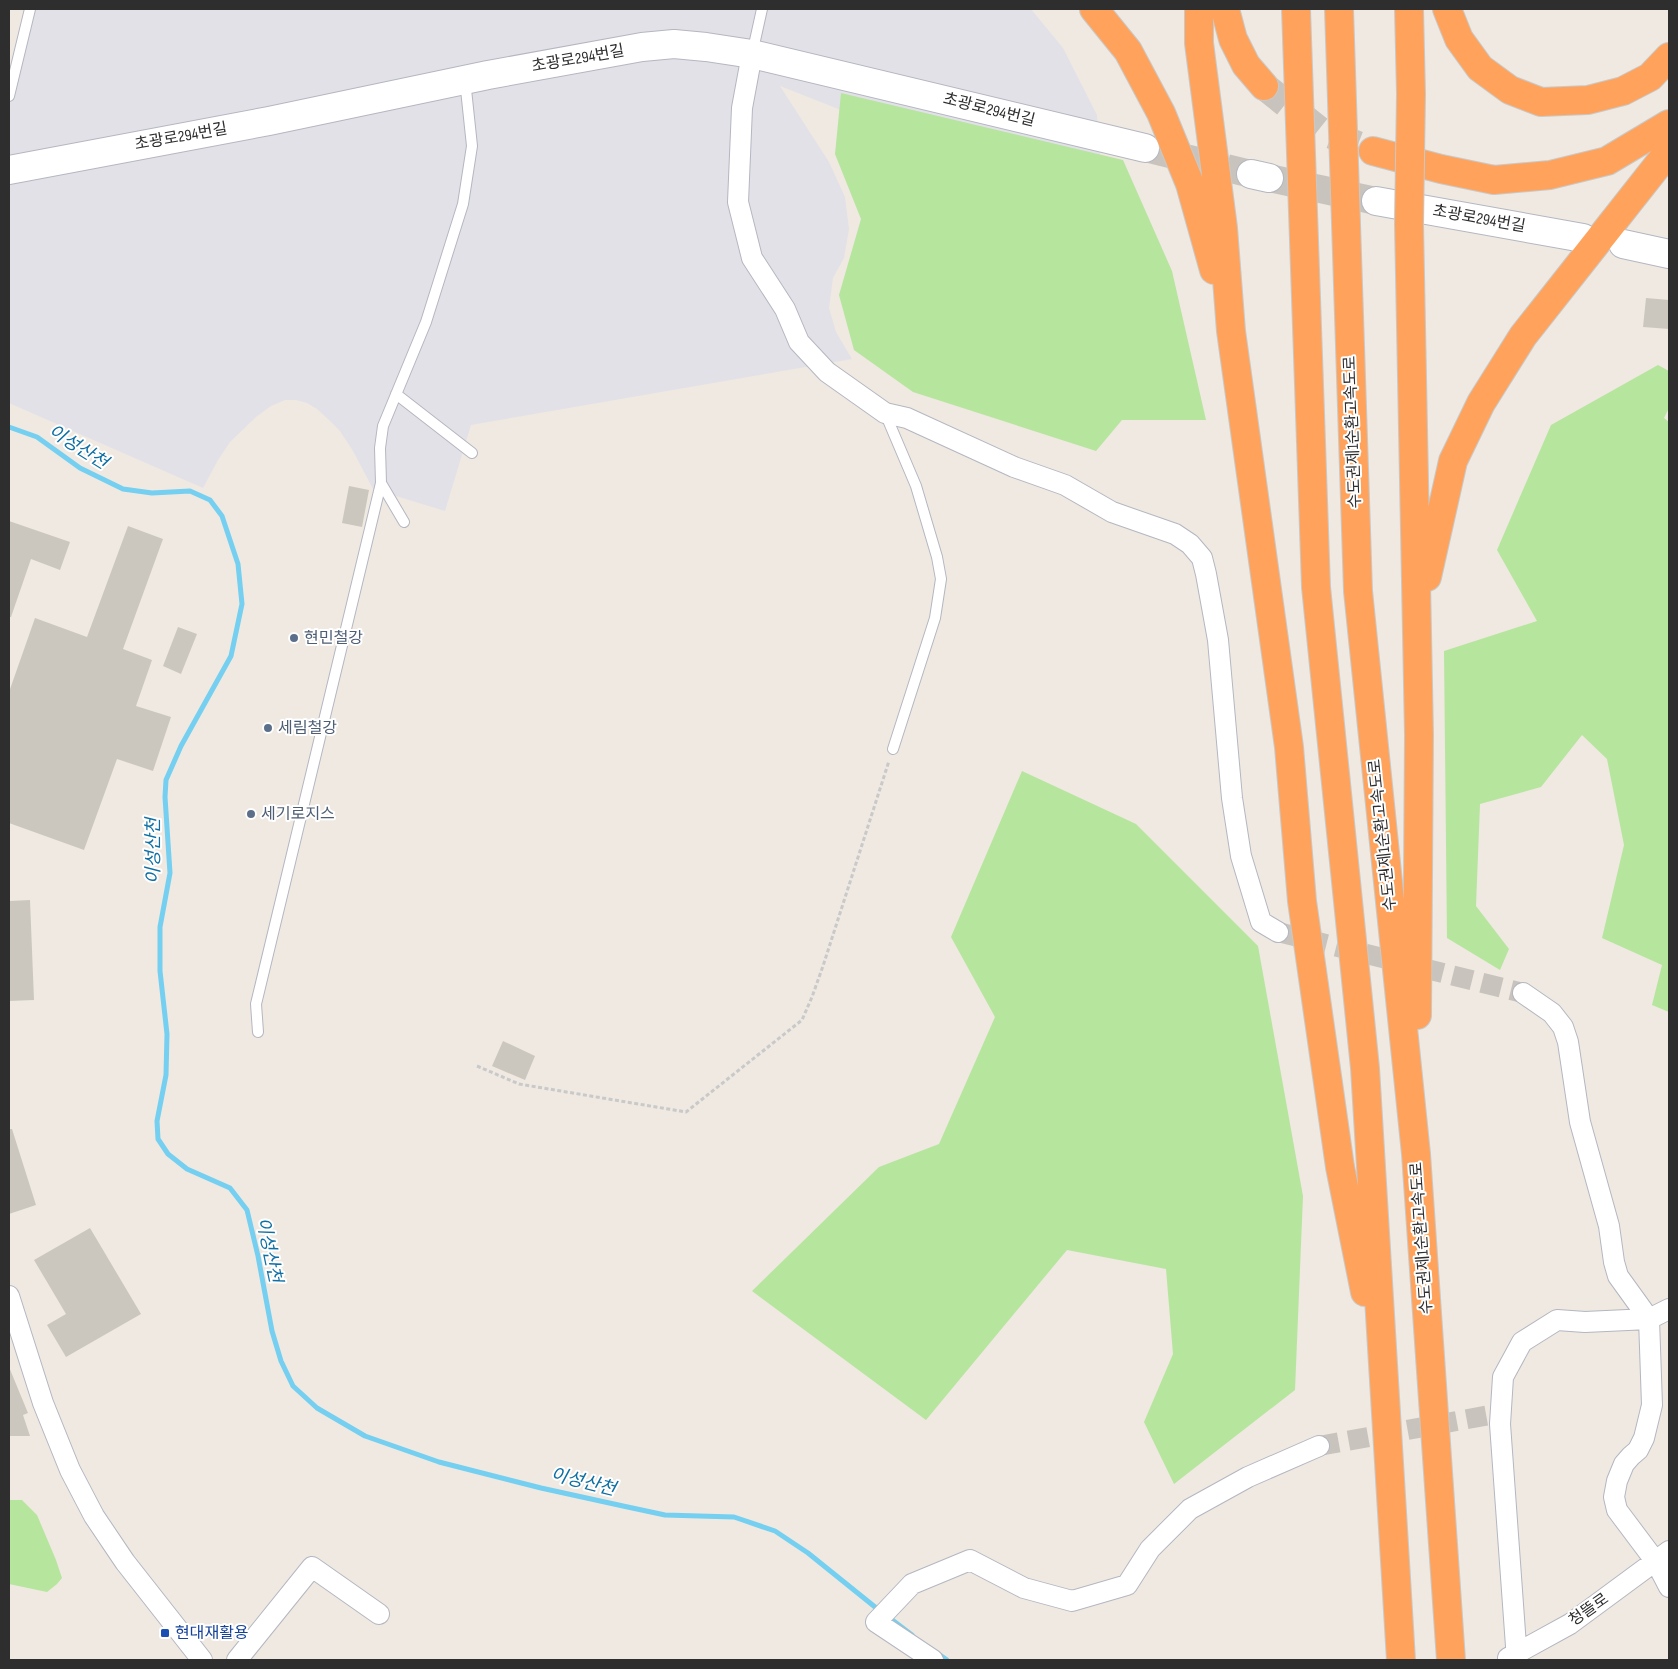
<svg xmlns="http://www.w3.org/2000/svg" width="1678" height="1669" viewBox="0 0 1678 1669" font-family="'Sofia Sans Condensed','Noto Sans KR',sans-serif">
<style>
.industrial{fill:#e3e1e8}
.green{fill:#b6e59e}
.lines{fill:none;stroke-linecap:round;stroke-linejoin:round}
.stream{stroke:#75cff0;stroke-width:5}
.building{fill:#cbc7bf}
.street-tunnel{stroke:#c8c4bd;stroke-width:20;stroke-dasharray:20 10;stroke-linecap:butt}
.secondary-tunnel{stroke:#c8c4bd;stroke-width:28;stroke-dasharray:28 14;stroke-linecap:butt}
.highway-tunnel{stroke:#c8c4bd;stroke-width:28;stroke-dasharray:28 14;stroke-linecap:butt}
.lane-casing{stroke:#b4b7c1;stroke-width:12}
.street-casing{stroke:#b4b7c1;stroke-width:22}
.secondary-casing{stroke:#b4b7c1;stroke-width:30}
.highway-casing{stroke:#c9c9c9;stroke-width:30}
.path{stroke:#c9c9c9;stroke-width:3;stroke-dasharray:4 2.5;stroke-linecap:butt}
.lane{stroke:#fff;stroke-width:10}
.street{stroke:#fff;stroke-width:20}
.secondary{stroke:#fff;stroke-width:28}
.highway{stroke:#ffa35c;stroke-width:28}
.highway-bridge-casing{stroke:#c9c9c9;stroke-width:30;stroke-linecap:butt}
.highway-bridge{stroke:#ffa35c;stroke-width:28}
.service-dot{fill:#5c6f8a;stroke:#fff;stroke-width:2}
.transit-dot{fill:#1a4fb4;stroke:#fff;stroke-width:2}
.labels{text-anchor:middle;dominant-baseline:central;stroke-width:4;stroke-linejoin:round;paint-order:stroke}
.street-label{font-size:16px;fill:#2e2e2e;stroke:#fff}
.service-label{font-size:16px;fill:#4e5e75;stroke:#fff;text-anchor:start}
.transit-label{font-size:16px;fill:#164399;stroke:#fff;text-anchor:start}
.water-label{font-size:18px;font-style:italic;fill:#0d6fa3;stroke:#fff}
</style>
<rect width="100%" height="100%" fill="#efe9e1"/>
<path class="industrial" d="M32,9H1031L1063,48L1097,115L1102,181L846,112L780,86L829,162L845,197L849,229L844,258L833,278L829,308L836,332L852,359L471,425L445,511L373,489L353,451L340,431L328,419L317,409L307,403L296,400H285L271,406L256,417L230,442L218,460L203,488L9,403V104Z"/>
<path class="green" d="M841,93L1123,160L1172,271L1206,420H1122L1096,451L913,392L854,350L839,295L861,219L835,154Z
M1658,365L1669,371V408L1664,418L1669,422V1012L1652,1005L1662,965L1602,938L1624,845L1607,759L1582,735L1541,787L1480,804L1476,906L1509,949L1500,970L1447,938L1444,651L1537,621L1497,550L1551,425Z
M1022,771L1136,824L1258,946L1303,1196L1295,1390L1174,1484L1144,1422L1173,1354L1166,1269L1067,1250L926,1420L752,1291L879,1167L939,1144L995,1017L951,937Z
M9,1500H22L37,1515L56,1560L62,1578L57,1584L47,1592L9,1584Z"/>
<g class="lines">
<path class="stream" d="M9,427L37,437L80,468L123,489L152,493L190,491L210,500L222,516L238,564L242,604L231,656L181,746L166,780L165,797L170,873L160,927V971L167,1034L166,1075L157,1121L158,1139L168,1154L187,1169L230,1188L247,1210L258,1256L272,1331L281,1361L293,1386L317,1408L365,1436L439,1462L541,1488L623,1506L665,1515L734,1517L775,1531L808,1553L880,1611
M887,1616L912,1635
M937,1653L947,1660"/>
</g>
<path class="building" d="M1646,298L1669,300V329L1643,327Z
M349,486L369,490L362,527L342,523Z
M9,521L70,542L60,570L31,559L11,617H9Z
M128,526L163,539L123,649L152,660L136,706L171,717L153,771L117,759L84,850L9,823V692L35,618L87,637Z
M178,627L197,634L181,674L163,666Z
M30,900L34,1000L9,1001V901Z
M503,1041L535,1056L525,1080L492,1066Z
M9,1129H12L36,1205L9,1214Z
M90,1228L141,1314L66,1357L47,1325L66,1314L34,1260Z
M9,1367L28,1413L23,1415L30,1436H9Z"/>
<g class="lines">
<path class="street-tunnel" d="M1278,932L1523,993
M1319,1446L1501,1413"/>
<path class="secondary-tunnel" d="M1145,148L1251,174
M1269,178L1376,201"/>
<path class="highway-tunnel" d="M1264,86L1319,130L1373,151"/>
<g class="lane-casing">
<path id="lane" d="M752,54L762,9
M9,96L30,9
M396,394L472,453
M885,413L916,486L937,557L941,579L935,618L893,749
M381,483L404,522
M258,1032L256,1004L381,483L380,448L383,426L426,322L463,204L472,146L465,80"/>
</g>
<g class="street-casing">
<path id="street" d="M752,54L742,108L738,202L752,258L785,309L799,342L827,372L885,413L907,418L1014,467L1065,485L1112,512L1175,534L1190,544L1202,558L1206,574L1218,640L1232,798L1241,856L1261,922L1278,932
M1523,993L1552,1013L1563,1027L1568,1042L1580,1122L1609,1226L1614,1262L1618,1276L1649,1319L1652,1405L1644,1438L1638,1450L1631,1456L1624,1464L1617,1481L1614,1497L1617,1510L1656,1562L1669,1587
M9,1296L43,1403L70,1470L94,1516L125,1562L202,1660
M1508,1658L1570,1624L1669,1551
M237,1660L312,1567L379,1614
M933,1660L876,1622L912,1584L970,1560L1024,1588L1072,1601L1127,1585L1150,1549L1190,1509L1248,1477L1319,1446
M1517,1660L1500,1424L1503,1377L1522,1342L1557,1320L1585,1322L1649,1319L1669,1309"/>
</g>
<g class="secondary-casing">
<path id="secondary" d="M9,170L269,121L488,75L642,47L674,44L706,47L752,54L1145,148
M1251,174L1269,178
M1376,201L1583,238
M1623,244L1669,254"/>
</g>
<g class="highway-casing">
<path id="highway" d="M1094,9L1128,51L1161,113L1190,184L1214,270
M1199,9V43L1223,228L1231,331L1289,747L1302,901L1340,1167L1365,1292
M1225,9L1233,39L1246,65L1264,86
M1296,9L1316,587L1365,1068L1401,1660
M1339,9L1358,591L1416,1154L1451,1660
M1409,9L1411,94
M1447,9L1459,39L1480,68L1510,90L1541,102L1588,100L1623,91L1650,77L1669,57
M1373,151L1441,169L1494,180L1550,175L1607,161L1669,124
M1409,224L1419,735L1417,1015
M1427,577L1453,461L1481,403L1523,336L1669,151"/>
</g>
<path class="path" d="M477,1066L519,1084L686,1112L802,1020L812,997L823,966L889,761"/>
<use href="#lane" class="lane"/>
<use href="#street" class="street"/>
<use href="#secondary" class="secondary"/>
<use href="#highway" class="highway"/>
<g class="highway-bridge-casing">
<path id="highway-bridge" d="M1409,224L1411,94"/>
</g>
<use href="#highway-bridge" class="highway-bridge"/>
</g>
<g class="service-dot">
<circle cx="294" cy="638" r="5"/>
<circle cx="268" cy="728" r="5"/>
<circle cx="251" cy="814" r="5"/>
</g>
<rect class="transit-dot" x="160" y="1628" width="10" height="10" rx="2.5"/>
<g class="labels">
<g class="street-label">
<text transform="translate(578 59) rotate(-10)">초광로294번길</text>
<text transform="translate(989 110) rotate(14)">초광로294번길</text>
<text transform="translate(181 137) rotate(-10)">초광로294번길</text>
<text transform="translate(1479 219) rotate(10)">초광로294번길</text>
<text transform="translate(1353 432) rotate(-92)">수도권제1순환고속도로</text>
<text transform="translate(1383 835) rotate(-96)">수도권제1순환고속도로</text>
<text transform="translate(1422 1238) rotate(-94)">수도권제1순환고속도로</text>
<text transform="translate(1589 1610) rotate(-35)">청뜰로</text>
</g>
<g class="service-label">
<text x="304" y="638">현민철강</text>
<text x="278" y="728">세림철강</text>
<text x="261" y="814">세기로지스</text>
</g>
<g class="transit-label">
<text x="175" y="1633">현대재활용</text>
</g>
<g class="water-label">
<text transform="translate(78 447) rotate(32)">이성산천</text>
<text transform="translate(153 851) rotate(-90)">이성산천</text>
<text transform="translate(269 1250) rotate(78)">이성산천</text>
<text transform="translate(583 1482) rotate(14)">이성산천</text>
</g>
</g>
<rect width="1678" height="1669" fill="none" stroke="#2e2e2e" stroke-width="20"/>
</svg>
